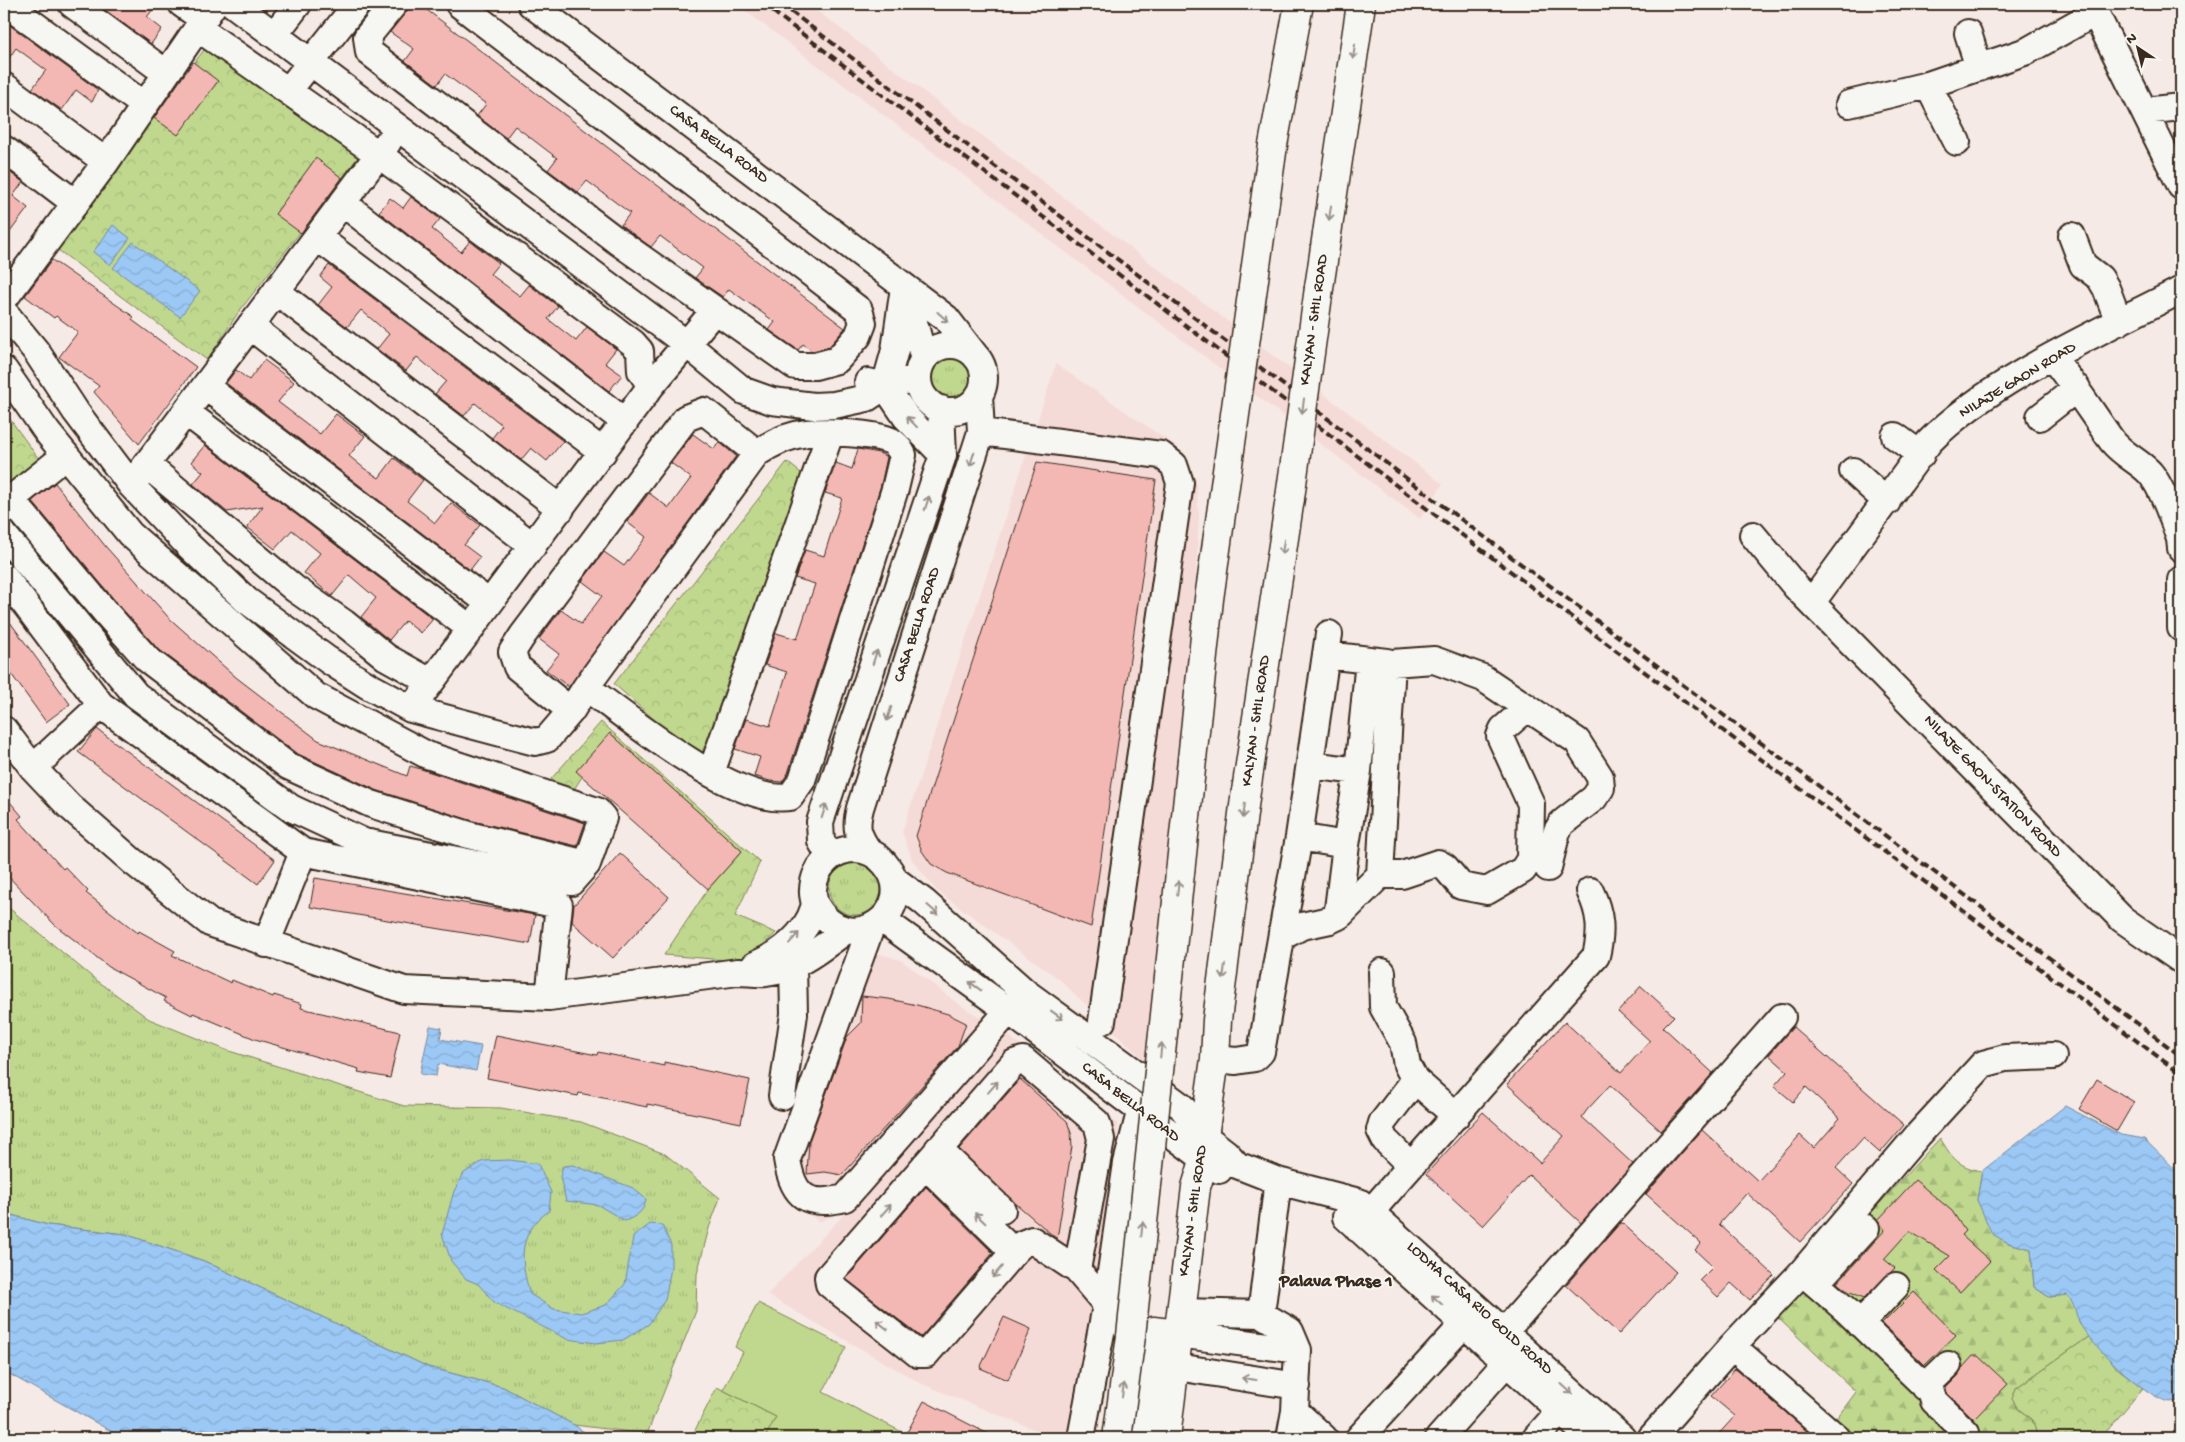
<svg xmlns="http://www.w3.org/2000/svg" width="2185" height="1442" viewBox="0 0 2185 1442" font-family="'Gochi Hand',sans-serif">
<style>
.built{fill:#f5dbd7}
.grass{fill:url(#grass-tufts);stroke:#7d8156}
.forest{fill:url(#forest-firs);stroke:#7d8156}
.park{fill:url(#park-crowns);stroke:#7d8156}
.garden{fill:#bfd88e;stroke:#7d8156}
.water{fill:url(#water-waves);stroke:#75899f}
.building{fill:#f4b8b4;stroke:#3b2a1e}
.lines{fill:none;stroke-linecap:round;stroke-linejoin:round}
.minor-casing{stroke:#3b2a1e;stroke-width:30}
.major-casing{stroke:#3b2a1e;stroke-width:31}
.minor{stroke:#f6f6f2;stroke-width:26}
.major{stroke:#f6f6f2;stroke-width:28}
.rail{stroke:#3b2a1e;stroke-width:4;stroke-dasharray:8 4;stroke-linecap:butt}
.major-bridge-casing{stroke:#3b2a1e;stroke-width:31;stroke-linecap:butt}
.major-bridge{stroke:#f6f6f2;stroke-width:28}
.oneway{stroke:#989088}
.labels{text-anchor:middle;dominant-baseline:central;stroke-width:4;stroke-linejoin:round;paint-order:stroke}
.street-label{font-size:16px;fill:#3b2a1e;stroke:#f6f6f2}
.neighbourhood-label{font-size:18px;font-weight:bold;fill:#3b2a1e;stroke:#f6f6f2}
</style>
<defs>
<pattern id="grass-tufts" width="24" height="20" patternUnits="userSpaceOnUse" patternTransform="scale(1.25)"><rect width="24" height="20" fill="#bfd88e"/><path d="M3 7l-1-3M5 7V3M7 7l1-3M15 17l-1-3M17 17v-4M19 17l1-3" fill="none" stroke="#a5ba7a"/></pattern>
<pattern id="forest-firs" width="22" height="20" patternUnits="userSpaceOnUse" patternTransform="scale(1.25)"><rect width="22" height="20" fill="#bfd88e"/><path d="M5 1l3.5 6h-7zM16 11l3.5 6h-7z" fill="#a5ba7a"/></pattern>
<pattern id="park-crowns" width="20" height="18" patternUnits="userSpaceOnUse" patternTransform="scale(1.25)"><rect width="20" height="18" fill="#bfd88e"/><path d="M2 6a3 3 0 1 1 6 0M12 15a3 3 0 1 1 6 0" fill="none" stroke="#a5ba7a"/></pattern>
<pattern id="water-waves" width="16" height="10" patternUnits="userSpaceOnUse" patternTransform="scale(1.25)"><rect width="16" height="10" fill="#9bc8f5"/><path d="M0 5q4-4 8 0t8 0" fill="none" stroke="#86acd2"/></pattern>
</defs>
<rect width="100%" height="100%" fill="#f6eae6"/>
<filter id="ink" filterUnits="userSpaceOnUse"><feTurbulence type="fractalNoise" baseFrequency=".02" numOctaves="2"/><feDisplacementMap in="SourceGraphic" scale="10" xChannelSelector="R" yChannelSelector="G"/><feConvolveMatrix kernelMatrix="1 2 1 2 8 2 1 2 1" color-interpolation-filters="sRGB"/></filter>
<g filter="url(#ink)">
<path class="built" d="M736,4H808L1443,484L1420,519Z
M1056,364L1176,446L1196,479L1199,516L1167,1082L1059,979L936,890L912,860L902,832Z
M853,946L901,960L960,1005L1003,1031L1118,1124L1103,1281L1075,1438H1055L922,1384L767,1295L850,1208L819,1222L783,1193L779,1168Z"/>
<path class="grass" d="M929 378a23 23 0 1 1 46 0a23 23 0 1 1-46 0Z
M829 889a26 26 0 1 1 52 0a26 26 0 1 1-52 0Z
M4,904L91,976L149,1019L226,1050L404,1106L501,1108L581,1122L665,1154L720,1198L709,1228L697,1274L696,1311L647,1434L574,1425L503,1387L428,1367L204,1261L125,1234L48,1225L4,1213Z"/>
<path class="forest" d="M1940,1138C1952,1158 1958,1167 1982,1171L1977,1200L2008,1243L2031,1249L2034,1287L2049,1297L2067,1295L2075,1303L2079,1323L2090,1336L2016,1388L2018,1409L2032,1419L2038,1438H1850L1833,1423L1856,1392L1776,1316Z"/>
<path class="park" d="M207,46L362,152L238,313L207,360L54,247Z
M4,411L44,466L4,494Z
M787,462L805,476L702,755L682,744L614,684Z
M601,722L760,862L735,916L776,933L758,950L737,961L664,955L708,889L742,851L610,733L571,794L551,779Z
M2090,1336L2117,1368L2143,1388L2101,1438H2038L2032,1419L2018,1409L2012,1399L2016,1388Z
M717,1387L776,1417L765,1438H691Z"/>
<path class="garden" d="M758,1303L846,1347L823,1392L914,1438H765L776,1417L723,1390L743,1352L735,1347Z"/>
<path class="water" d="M113,225L130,238L110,265L93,252Z
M133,242L200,291L180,317L113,268Z
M430,1026L442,1028L440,1039L481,1046L476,1071L438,1064L436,1076L420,1074Z
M2065,1106L2121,1135L2144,1139L2181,1175V1400C2177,1401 2171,1403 2166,1401C2143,1394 2089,1344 2079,1322C2074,1310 2076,1305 2067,1295L2049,1297L2034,1287L2031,1249L2008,1243L1992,1234L1977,1200L1982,1171Z
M510,1160L538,1164L551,1192L549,1211C517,1233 520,1260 530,1294L554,1309L581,1313L606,1305L625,1284L633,1237L650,1224L662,1225L671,1245V1268L665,1300L649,1324L623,1340L596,1343L567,1339L495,1303L478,1284L466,1279L451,1261L442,1234L454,1191L464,1173L483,1161Z
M573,1165L633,1188L646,1199C644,1212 637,1216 625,1221L598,1205L566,1201L560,1177L563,1166Z
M4,1213L48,1225L125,1234L204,1261L428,1367L503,1387L574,1425L593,1438H123L4,1371Z"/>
<path class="building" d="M97,4H157L147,17L162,29L151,44Z
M411,4H419L845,328L829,347L812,351L803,344L798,350L769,330L775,322L729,289L723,297L695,278L703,268L660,236L651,247L626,229L621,225L630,213L587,181L578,192L548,170L557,158L515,126L506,138L477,116L486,104L445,74L437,85L405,61L414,49L390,32Z
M4,21L98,90L92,102L76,90L62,110L32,89L46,70L16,48L4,65Z
M193,62L218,81L178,135L154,118Z
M316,158L342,178L301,233L275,214Z
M4,168L23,182L13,196L28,208L4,240Z
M411,197L440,219L432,229L461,252L470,241L499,263L490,274L520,296L529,285L558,306L548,319L576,341L587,327L616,349L605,363L622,375L609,391L379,212L390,198L403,208Z
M52,260L134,317L132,320L196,367L139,444L94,392L99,386L59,357L78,332L56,316L54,318L25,296Z
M329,265L563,441L547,461L531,448L521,460L492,438L502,425L475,403L464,416L435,394L446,381L417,357L406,371L377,349L389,334L361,310L347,327L318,305L332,287L320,277Z
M264,360L294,382L278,402L320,434L336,414L365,436L349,456L365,469L379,478L394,458L423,480L407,501L423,513L435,523L451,503L480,525L464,545L480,557L470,570L226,383L236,370L249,380Z
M693,434L714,449L719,442L736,456L569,687L546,670L559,654L539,639L561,610L581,624L602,596L582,581L604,552L624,566L646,537L627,522L649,493L669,508L679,494L691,478L671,463Z
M205,445L433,619L421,633L405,621L389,640L361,617L376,598L349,575L332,596L304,573L320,553L292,530L275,549L247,527L263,506L227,512L193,484L203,472L191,462Z
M858,449L879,453L887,457L881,485L788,773L782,782L770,781L754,776L760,757L735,749L746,719L770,726L787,672L765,665L776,633L797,639L815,584L795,578L805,550L824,556L842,498L825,493L836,463L852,469Z
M1037,462L1156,480L1091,927L947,873L931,864L922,851L916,836Z
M55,483L106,547L169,618L237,678L318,740L407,776L410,766L421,769L585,823L577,846L473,821L376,790L296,753L157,648L117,603L32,501Z
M4,614L70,704L46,722L4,664Z
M97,729L275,860L258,884L78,752Z
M610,733L742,851L708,889L576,771Z
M4,795L22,816L18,819L63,869L65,867L88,891L86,893L138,933L139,931L175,951L172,955L231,983L232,980L273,997L274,995L302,1004L301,1008L400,1032L390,1078L358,1072L359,1069L255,1039L193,1013L192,1015L164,1001L166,998L109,967L55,925L4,872Z
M620,853L669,897L613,958L572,922L574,905Z
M315,878L535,915L530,944L310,907Z
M1641,986L1674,1016L1663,1027L1713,1073L1661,1131L1610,1085L1587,1110L1582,1117L1633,1164L1581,1223L1529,1175L1483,1226L1426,1174L1483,1112L1540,1163L1564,1136L1507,1084L1565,1022L1621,1073L1650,1041L1618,1012Z
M862,996L889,999L917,1005L948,1014L966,1023L958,1046L842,1175L825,1172L807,1174L809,1141L847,1037L861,1023Z
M1793,1027L1904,1125L1880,1153L1863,1138L1836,1168L1853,1184L1800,1242L1747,1193L1719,1224L1774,1275L1750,1300L1731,1283L1718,1297L1700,1280L1713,1267L1695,1250L1701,1243L1646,1194L1702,1130L1758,1181L1800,1135L1814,1148L1840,1118L1806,1087L1793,1102L1774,1086L1787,1071L1769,1055Z
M496,1035L597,1055L598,1052L664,1066V1062L750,1080L741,1123L647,1104V1107L579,1093L578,1096L487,1078Z
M1020,1079L1067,1121L1071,1133L1072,1146L1057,1239L1014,1202L959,1149Z
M2097,1079L2134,1102L2117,1131L2079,1109Z
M1915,1180L1952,1211L1965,1231L1961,1235L1990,1261L1960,1292L1936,1270L1950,1256L1909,1231L1884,1259L1895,1268L1864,1298L1846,1290L1837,1283L1885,1230L1878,1220Z
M926,1187L993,1253L921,1337L846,1279Z
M1621,1222L1676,1272L1619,1334L1566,1285Z
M1914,1292L1956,1335L1925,1365L1882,1324Z
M1004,1317L1031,1329L1008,1380L980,1368Z
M1973,1356H1978L2008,1384L1974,1419L1947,1393L1946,1388L1958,1376L1963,1367Z
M1735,1369L1738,1371L1815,1438H1715L1735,1416L1711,1396Z
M924,1401L996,1438H904Z"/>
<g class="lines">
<g class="minor-casing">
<path id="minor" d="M6,4L144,105
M72,4L166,73
M182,4L203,19
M233,4L688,345L744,391L772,401L814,406L834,405L867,398L885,386L917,378
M394,4L367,37L369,52L617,241L795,366H815L837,360L858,336L863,323L859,310L459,4
M531,4L946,318L977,358
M2091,4L2181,186
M198,28L288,91L357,4
M1968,33L1979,68
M274,35L298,4
M1928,85L1957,142
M4,86L106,162
M288,91L378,154L633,343L640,351L641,371L651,386
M1849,104L1928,85L2027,51L2095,13
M2144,111L2181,107
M4,149L75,203
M343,203L625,422
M2072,236L2083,265L2100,278L2106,288L2119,322
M317,237L603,452
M276,291L561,509
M907,297L924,359
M4,299L106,162L214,4
M4,312L36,351L76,412L131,485L188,545L246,600L328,660L367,685L411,709L535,742L547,739L571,711L586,687L757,453C772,443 788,435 807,433C825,431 874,433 891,441C897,444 900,449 903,455L895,489L802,780L790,797C736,806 629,719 586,687
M250,326L533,546
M918 378a33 33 0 1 1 66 0a33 33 0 1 1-66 0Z
M2052,357C2074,384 2092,413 2112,441C2123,455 2139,461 2150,473C2162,487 2174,521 2180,539L2181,548
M4,370L47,432L130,534L316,696L427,755L597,811L603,818L587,864L571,882L364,842L291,808L136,695L4,535
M868,382L885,386L906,417L943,455
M205,386L489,603
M885,386L895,350L904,287
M186,412L471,629
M2040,417L2077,388
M981,432L1161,455L1174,465L1180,483L1102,1021
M1895,436L1921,455
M66,455L15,496V504L106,613L147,659L288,766L371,804L469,835L587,864
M147,465L295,589L344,623L386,657L431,682
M1853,471L1887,502
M131,485L388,142
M1753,535L1796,587L2122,919L2181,960
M4,576L101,705L303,852L559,905L549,997
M2181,580V628
M1812,602L1929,442C1991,379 2102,331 2181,290
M1326,655L1387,662
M411,709L651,386L715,310
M571,711L517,667L512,652L523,635L686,418L704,411L757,453
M4,730L33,768L69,806L132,861L210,923L404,990L549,997L738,972C747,972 757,974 766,973C794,971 823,947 845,931
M1310,765L1358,771
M33,768L101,705
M711,773L830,434
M1299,837L1346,845L1337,917
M1346,845L1358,771L1369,660
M869,852C857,834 855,828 860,808L981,432L979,395
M830,857L821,841L820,822L943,455L941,409
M1380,875L1392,663L1434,660L1483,678L1577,741L1600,777L1601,788L1594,798L1562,823L1557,831L1548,868
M1380,875H1402L1438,863L1445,867L1461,886L1487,891L1523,870L1530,859L1531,804L1500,736L1503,729L1527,708
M895,880L924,902L1025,992L1181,1106L1204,1136L1226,1153L1237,1165L1278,1181L1359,1202L1622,1438
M883,920L1009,1011L1219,1170
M871,927L787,1159C793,1198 808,1207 845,1198L1025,992
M1283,936L1302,926L1330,920L1340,915L1380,875
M266,944L303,852
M755,965C779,955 806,935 814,908C816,902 812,896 813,890C814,867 832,849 855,849C866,849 878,855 885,864C923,908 849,965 815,904
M1382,972L1383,1007L1403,1043L1407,1065L1415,1080L1456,1116
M1215,1059L1236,1061L1255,1058L1261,1052L1299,837L1329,634
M782,1096L794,1014L793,964
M938,1149L1002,1210
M925,1165L1014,1252
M1411,1166L1385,1140L1380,1130L1382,1123L1415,1080
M1346,1217L1590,1438
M1358,1229L1380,1201L1596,956C1602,931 1601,914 1590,891
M1077,1270L1101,1139L1097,1123L1023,1060L1014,1063L828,1277L829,1284L918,1354H926L1014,1252L1022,1244L1032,1240L1077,1270L1134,1337
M1802,1272L1846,1310L1931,1392L1934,1401L1966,1432
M1816,1283L1866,1228
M1181,1312L1261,1314L1290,1331L1298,1350L1295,1411L1290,1438
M1261,1314L1278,1181
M1860,1324L1896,1286
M1178,1334L1298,1350
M1732,1346L1837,1438
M1490,1348L1782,1017
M1152,1363L1297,1386
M1925,1387L1948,1365
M1295,1411L1324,1438
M1081,1438L1106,1306L1127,1163L1141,1109
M1359,1438L1464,1324
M1439,1438L1506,1363
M1536,1438L1560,1411
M1651,1438L1732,1346L1802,1272L1918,1135L1983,1064L2005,1058L2053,1056"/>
</g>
<g class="major-casing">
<path id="major" d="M1319,288L1361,4
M1140,1438L1153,1331L1178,1334
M1166,1438L1196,1187L1204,1161V1136L1215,1059L1217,1020L1245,798L1290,498"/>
</g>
<use href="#minor" class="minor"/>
<use href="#major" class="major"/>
<path class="rail" d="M763,4L1426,508L2181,1074
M781,4L1435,500L2181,1056"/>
<g class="major-bridge-casing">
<path id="major-bridge" d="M1290,498L1319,288
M1117,1438L1131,1336L1209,599L1273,145L1299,4"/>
</g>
<use href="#major-bridge" class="major-bridge"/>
</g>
<defs><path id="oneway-shaft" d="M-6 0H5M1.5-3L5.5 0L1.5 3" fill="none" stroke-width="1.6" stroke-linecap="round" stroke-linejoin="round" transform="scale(1.25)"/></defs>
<g class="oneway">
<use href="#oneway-shaft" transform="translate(1354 52) rotate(98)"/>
<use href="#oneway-shaft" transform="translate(1330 213) rotate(98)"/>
<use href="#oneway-shaft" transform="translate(943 317) rotate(42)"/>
<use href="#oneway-shaft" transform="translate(1303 406) rotate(98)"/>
<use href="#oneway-shaft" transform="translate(912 422) rotate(-134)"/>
<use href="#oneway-shaft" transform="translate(972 459) rotate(108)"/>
<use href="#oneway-shaft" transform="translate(927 503) rotate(-72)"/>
<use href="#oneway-shaft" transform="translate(1283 547) rotate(98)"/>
<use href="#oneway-shaft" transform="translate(875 657) rotate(-72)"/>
<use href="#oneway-shaft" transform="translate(889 714) rotate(108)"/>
<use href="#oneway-shaft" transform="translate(824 811) rotate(-72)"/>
<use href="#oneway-shaft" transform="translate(1244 811) rotate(97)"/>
<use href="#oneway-shaft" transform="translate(1178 888) rotate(-84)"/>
<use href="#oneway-shaft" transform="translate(933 910) rotate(41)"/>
<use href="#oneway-shaft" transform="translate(794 938) rotate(-48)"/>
<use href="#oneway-shaft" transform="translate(1224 972) rotate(97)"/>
<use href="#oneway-shaft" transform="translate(975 986) rotate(-144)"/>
<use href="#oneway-shaft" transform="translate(1057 1015) rotate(36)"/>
<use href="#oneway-shaft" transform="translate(1161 1050) rotate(-84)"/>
<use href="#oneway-shaft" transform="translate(993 1087) rotate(-49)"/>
<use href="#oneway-shaft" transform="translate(886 1210) rotate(-49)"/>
<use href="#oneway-shaft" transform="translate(980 1218) rotate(-136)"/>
<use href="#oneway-shaft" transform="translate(1142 1229) rotate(-84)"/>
<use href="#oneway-shaft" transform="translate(997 1272) rotate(131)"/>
<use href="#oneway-shaft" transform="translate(1437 1300) rotate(-138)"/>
<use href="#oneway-shaft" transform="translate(882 1325) rotate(-142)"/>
<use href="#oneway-shaft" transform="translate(1249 1379) rotate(-172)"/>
<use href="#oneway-shaft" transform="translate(1567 1389) rotate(42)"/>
<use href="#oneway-shaft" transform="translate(1123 1390) rotate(-82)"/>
</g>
</g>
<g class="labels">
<g class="street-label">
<text transform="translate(718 145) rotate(37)">CASA BELLA ROAD</text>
<text transform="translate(1315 320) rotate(-82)">KALYAN - SHIL ROAD</text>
<text transform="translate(2018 381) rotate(-31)">NILAJE GAON ROAD</text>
<text transform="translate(918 625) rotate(-72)">CASA BELLA ROAD</text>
<text transform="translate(1257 721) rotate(-82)">KALYAN - SHIL ROAD</text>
<text transform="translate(1992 787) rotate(46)">NILAJE GAON-STATION ROAD</text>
<text transform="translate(1130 1103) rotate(38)">CASA BELLA ROAD</text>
<text transform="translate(1194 1211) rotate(-82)">KALYAN - SHIL ROAD</text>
<text transform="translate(1479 1309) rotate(42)">LODHA CASA RIO GOLD ROAD</text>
</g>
<g class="neighbourhood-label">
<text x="1336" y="1282">Palava Phase 1</text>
</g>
</g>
<rect width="2185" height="1442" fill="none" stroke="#f6f6f2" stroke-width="20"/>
<rect x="10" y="10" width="2165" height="1422" fill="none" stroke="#3b2a1e" stroke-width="2" filter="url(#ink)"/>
<g transform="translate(2138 48) rotate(325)" stroke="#f6f6f2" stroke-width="4" paint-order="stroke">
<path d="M0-4L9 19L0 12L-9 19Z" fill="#3b2a1e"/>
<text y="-8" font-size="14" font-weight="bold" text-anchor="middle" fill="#3b2a1e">N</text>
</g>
</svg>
